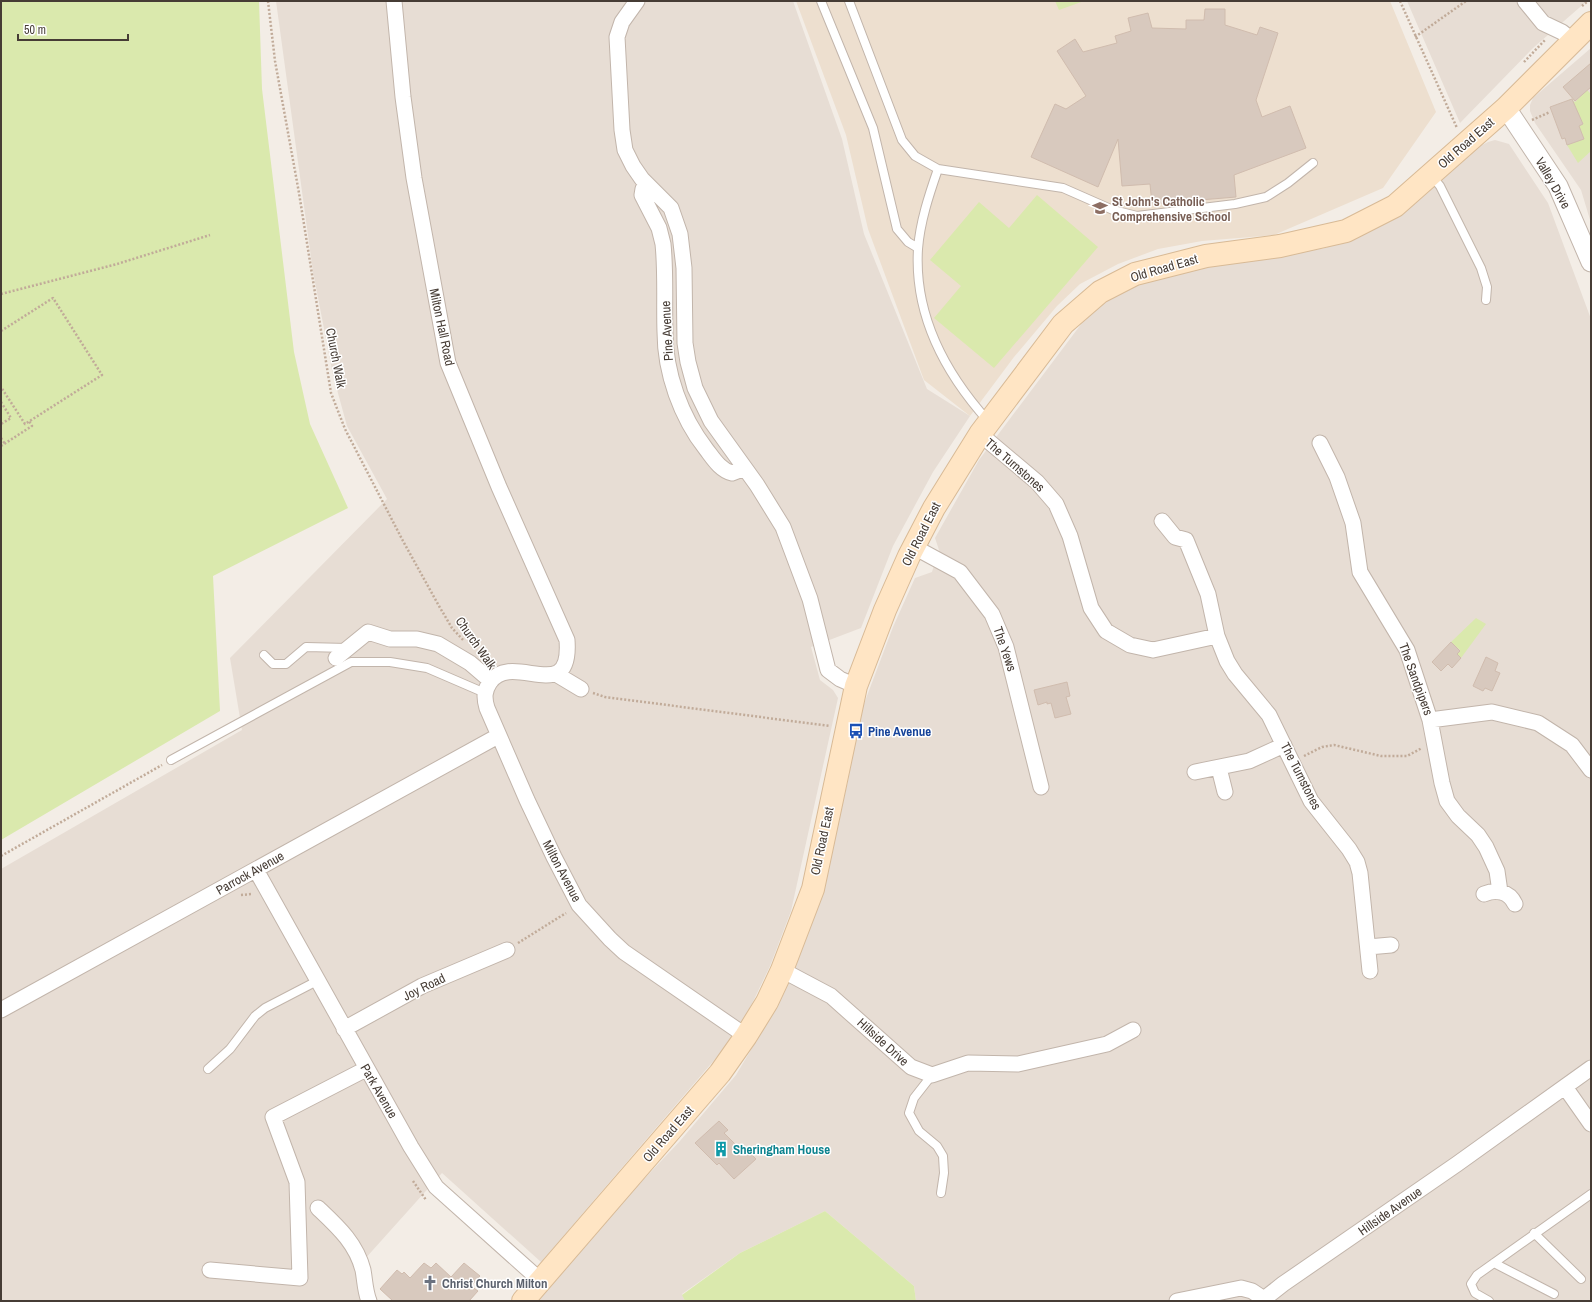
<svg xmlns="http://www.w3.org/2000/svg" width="1592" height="1302" viewBox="0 0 1592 1302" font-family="'Archivo Narrow',sans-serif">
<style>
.residential{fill:#e7ddd4}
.education{fill:#eddfcf}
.green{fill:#dae9ad}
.building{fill:#d8c9be;stroke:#d0bcae}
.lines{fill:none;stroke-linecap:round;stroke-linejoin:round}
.service-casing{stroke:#c2b5ab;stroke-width:10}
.minor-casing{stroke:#c2b5ab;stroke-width:17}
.tertiary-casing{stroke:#c2b5ab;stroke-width:21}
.secondary-casing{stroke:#d8ba96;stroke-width:24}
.path{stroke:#c1ab99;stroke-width:2.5;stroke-dasharray:2 2;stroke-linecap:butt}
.service{stroke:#fff;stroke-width:8}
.minor{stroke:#fff;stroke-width:15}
.tertiary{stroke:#fff;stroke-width:19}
.secondary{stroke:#ffe5c4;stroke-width:22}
.labels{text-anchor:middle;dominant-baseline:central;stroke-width:3;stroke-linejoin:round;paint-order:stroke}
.street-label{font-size:13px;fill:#463c35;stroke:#fff}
.education-label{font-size:13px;font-weight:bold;fill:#785e54;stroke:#fff;text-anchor:start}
.transit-label{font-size:13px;font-weight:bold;fill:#164399;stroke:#fff;text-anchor:start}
.culture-label{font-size:13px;font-weight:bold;fill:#0d838f;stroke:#fff;text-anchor:start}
.worship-label{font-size:13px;font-weight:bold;fill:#5b616d;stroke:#fff;text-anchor:start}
</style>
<rect width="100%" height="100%" fill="#f3ede6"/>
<path class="residential" d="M276,1H793L842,139L864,234L927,389L970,416L933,472L893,546L861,628L811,647L820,680L833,690L838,698L791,911L770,966L748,1012L722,1051L541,1262L442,1173L355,1270L364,1301H1V869L242,730L230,658L387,499L347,426L333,375L313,272Z
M1407,1H1587L1533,48L1460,123Z
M1591,48V223L1581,190L1535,123L1530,111V105L1533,98Z
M1495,140L1509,144L1548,203L1591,319V1301H916L914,1286L825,1211L740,1253L682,1294L685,1301H537L629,1195L680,1141L736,1075L779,1003L795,969L826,874L848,781L859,717L893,627L915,578L932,572L939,550L935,538L979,460L1088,315L1113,296L1140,282L1178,270L1279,257L1325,248L1383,223L1421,199L1478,147L1488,142Z"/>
<path class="education" d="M796,1H1390L1436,112L1383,188L1274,235L1202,241L1158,249L1118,264L1080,284L1057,306L1014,357L970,416L924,380L868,229L846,135Z"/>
<path class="green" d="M1,1H259L262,89L294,352L310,424L348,508L213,576L220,711L1,840Z
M1055,1H1084L1059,10Z
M1587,90L1591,94V151L1578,163L1567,145L1584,139L1579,126L1583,124L1580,117L1569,101L1570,99L1575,102Z
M1037,195L1098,247L994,368L934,318L961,286L930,260L979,202L1009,228Z
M1476,618L1486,624L1461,658L1457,654L1460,650L1451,642Z
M825,1211L914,1286L916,1301H685L682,1295L740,1253Z"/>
<path class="building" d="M1205,9H1225V25L1257,35L1260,27L1278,33L1256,100L1262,117L1290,106L1306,148L1234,175L1236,197L1152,204L1150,184L1122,186L1118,139L1098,187L1031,157L1055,104L1066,109L1086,96L1057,51L1075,39L1083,52L1117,43L1115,36L1131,31L1128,18L1148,13L1152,28L1186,29V20H1204Z
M1591,63V87L1575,101L1563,87Z
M1572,99L1583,124L1579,126L1584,139L1567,145L1565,138L1562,139L1550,107Z
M1451,642L1460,651L1457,654L1461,658L1452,668L1448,664L1441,671L1432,662Z
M1486,657L1498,663L1495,671L1500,673L1492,691L1485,688L1483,691L1473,686Z
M1067,682L1070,696L1066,697L1071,714L1055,718L1051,703L1047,704V702L1038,705L1034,690Z
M719,1121L728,1130L724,1133L742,1151L745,1148L756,1159L734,1179L719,1163L717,1165L695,1143Z
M424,1263L431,1268L436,1263L451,1277L464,1263L480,1276L471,1286L478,1291L469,1301H393L380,1289L397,1270L402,1274L404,1272L410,1278Z"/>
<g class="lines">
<g class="service-casing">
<path id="service" d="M821,1L873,128L897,229L908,242L918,248
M849,1L902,140L915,156L938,169L1063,188L1113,210L1137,216L1235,204L1266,197L1288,183L1313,163
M938,169C929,195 920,222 918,249C914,315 945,373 988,421
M1431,175L1440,186L1481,268L1487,287L1486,300
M264,655L273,664H286L306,647L347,648
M171,760L351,662H390L427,668L485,693
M208,1069L230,1049L255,1016L265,1008L317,981
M932,1075L914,1098L909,1113L919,1131L937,1146L943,1156L944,1173L941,1193
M1534,1233L1581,1279
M1494,1263L1554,1294
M1489,1301L1475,1293L1471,1284L1477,1275L1591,1194"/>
</g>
<g class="minor-casing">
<path id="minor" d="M394,1L403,97L414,178L448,363L499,487L567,640C572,708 513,650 490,682C484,691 484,698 487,708L527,800L554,857L579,905L610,939L624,952L746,1036
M637,1L622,22L617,37L622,130L625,150L633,166L642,179L671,208L680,234L684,268L685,343L688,362L695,388L711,421L757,485L783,527L810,599L828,670L840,679L856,686
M1525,1L1543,23L1562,32L1572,40
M647,184L643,189L642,195L659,228L663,244C666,273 664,303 665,332C665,373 681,417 706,449C713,458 720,470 732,473L745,468
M980,434L1037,482L1056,504L1070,536L1091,608L1106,631L1130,645L1153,650L1217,636
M1320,443L1337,477L1353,523L1360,572L1407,650L1430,720L1442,783L1447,801L1458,816L1478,835L1486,847L1497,871L1500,892
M1162,521L1175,537L1186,540L1208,594L1217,636L1227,661L1235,674L1269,715L1311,801L1349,849L1357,862L1360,873L1370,971
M914,547L960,572L992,614L1006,647L1041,787
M336,658L368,632L390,639H417L438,644L470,663L491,681
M556,674L581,689
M1430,720L1492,712L1538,723L1572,745L1591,770
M1219,768L1225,792
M1195,772L1249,761L1284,745
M256,870L411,1147L436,1187L541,1281
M1484,894C1496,889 1509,891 1515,904
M1368,947L1391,945
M782,970L831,996L911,1067L932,1075L968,1063L1018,1064L1107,1044L1133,1030
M1,1010L498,736
M344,1029L422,986L507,950
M1565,1087L1591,1124
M318,1208C338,1227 356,1243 363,1270C365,1281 365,1291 369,1301
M210,1270L300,1278L297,1182L273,1117L366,1069
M1177,1301L1241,1288L1252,1291L1264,1299L1283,1284L1457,1164L1591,1068"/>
</g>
<g class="tertiary-casing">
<path id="tertiary" d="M1506,108L1558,186L1591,262"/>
</g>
<g class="secondary-casing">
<path id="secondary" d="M523,1301L720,1073L746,1036L767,1002L782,970L813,889L856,686L885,610L909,556L934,508L980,434L1063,324L1100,292L1135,274L1206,256L1280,246L1346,231L1395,206L1506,108L1591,23"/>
</g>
<path class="path" d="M268,1L275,61L299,193L331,393L345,429L403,541L439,606L452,628L464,641
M1400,1L1457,128
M1582,6L1588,1
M1415,37L1466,1
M1524,62L1545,40
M1532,120L1550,112
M1,294L117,264L210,235
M1,331L53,298L102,375L25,424L1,387
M1,402L11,418L1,424
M1,438L5,444
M1,446L32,426L29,421
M593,693L605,697L830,726
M1304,756L1322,747L1334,745L1381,756H1407L1422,748
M1,856L162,765
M241,895L252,894
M518,943L566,913
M413,1181L426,1200"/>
<use href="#service" class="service"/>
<use href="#minor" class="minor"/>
<use href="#tertiary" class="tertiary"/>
<use href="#secondary" class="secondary"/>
</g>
<defs>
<g id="school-bare" transform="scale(1.2)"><path d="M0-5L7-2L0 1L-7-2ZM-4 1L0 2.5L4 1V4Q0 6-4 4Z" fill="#8d6e63" stroke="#fff" stroke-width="2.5" paint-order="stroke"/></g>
<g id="bus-bare" transform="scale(1.2)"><path d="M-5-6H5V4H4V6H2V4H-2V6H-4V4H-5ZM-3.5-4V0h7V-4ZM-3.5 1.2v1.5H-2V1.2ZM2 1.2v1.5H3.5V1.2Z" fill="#1a4fb4" stroke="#fff" stroke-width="2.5" paint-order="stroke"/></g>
<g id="building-bare" transform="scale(1.2)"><path d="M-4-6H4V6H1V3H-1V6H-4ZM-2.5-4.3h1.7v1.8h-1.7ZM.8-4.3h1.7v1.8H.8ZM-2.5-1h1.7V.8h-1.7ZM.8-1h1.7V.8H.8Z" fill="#0f9aa8" stroke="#fff" stroke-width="2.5" paint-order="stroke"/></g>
<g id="church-bare" transform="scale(1.2)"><path d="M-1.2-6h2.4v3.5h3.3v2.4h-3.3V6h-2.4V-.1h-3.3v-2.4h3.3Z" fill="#6b7280" stroke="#fff" stroke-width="2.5" paint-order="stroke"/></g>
</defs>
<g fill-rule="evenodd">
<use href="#school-bare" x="1100" y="208"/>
<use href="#bus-bare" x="856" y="731"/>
<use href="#building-bare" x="721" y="1149"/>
<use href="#church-bare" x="430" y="1283"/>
</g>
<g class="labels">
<g class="street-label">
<text transform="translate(1466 143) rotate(-41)">Old Road East</text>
<text transform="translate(1553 183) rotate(60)">Valley Drive</text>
<text transform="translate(1164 268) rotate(-16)">Old Road East</text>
<text transform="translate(442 327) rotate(78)">Milton Hall Road</text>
<text transform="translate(667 331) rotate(-93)">Pine Avenue</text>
<text transform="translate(336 358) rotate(79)">Church Walk</text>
<text transform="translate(1015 465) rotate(41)">The Turnstones</text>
<text transform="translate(921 534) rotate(-63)">Old Road East</text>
<text transform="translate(476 643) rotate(55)">Church Walk</text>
<text transform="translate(1005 649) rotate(71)">The Yews</text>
<text transform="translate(1416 679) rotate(70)">The Sandpipers</text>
<text transform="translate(1301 776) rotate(63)">The Turnstones</text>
<text transform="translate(822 841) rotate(-78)">Old Road East</text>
<text transform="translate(562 871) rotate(62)">Milton Avenue</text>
<text transform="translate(250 873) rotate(-29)">Parrock Avenue</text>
<text transform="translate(424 987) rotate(-26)">Joy Road</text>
<text transform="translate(883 1042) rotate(42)">Hillside Drive</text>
<text transform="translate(379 1091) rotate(60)">Park Avenue</text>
<text transform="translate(668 1134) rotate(-49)">Old Road East</text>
<text transform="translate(1390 1211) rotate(-35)">Hillside Avenue</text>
</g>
<g class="education-label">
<text x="1112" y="201">St John's Catholic<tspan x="1112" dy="15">Comprehensive School</tspan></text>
</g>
<g class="transit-label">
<text x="868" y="731">Pine Avenue</text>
</g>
<g class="culture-label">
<text x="733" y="1149">Sheringham House</text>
</g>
<g class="worship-label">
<text x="442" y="1283">Christ Church Milton</text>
</g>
</g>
<rect width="1592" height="1302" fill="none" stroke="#463c35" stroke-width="4"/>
<path d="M18 34v6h110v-6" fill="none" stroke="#463c35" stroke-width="2"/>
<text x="24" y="34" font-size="12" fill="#463c35" stroke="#ffffff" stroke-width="3" paint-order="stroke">50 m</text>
</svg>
